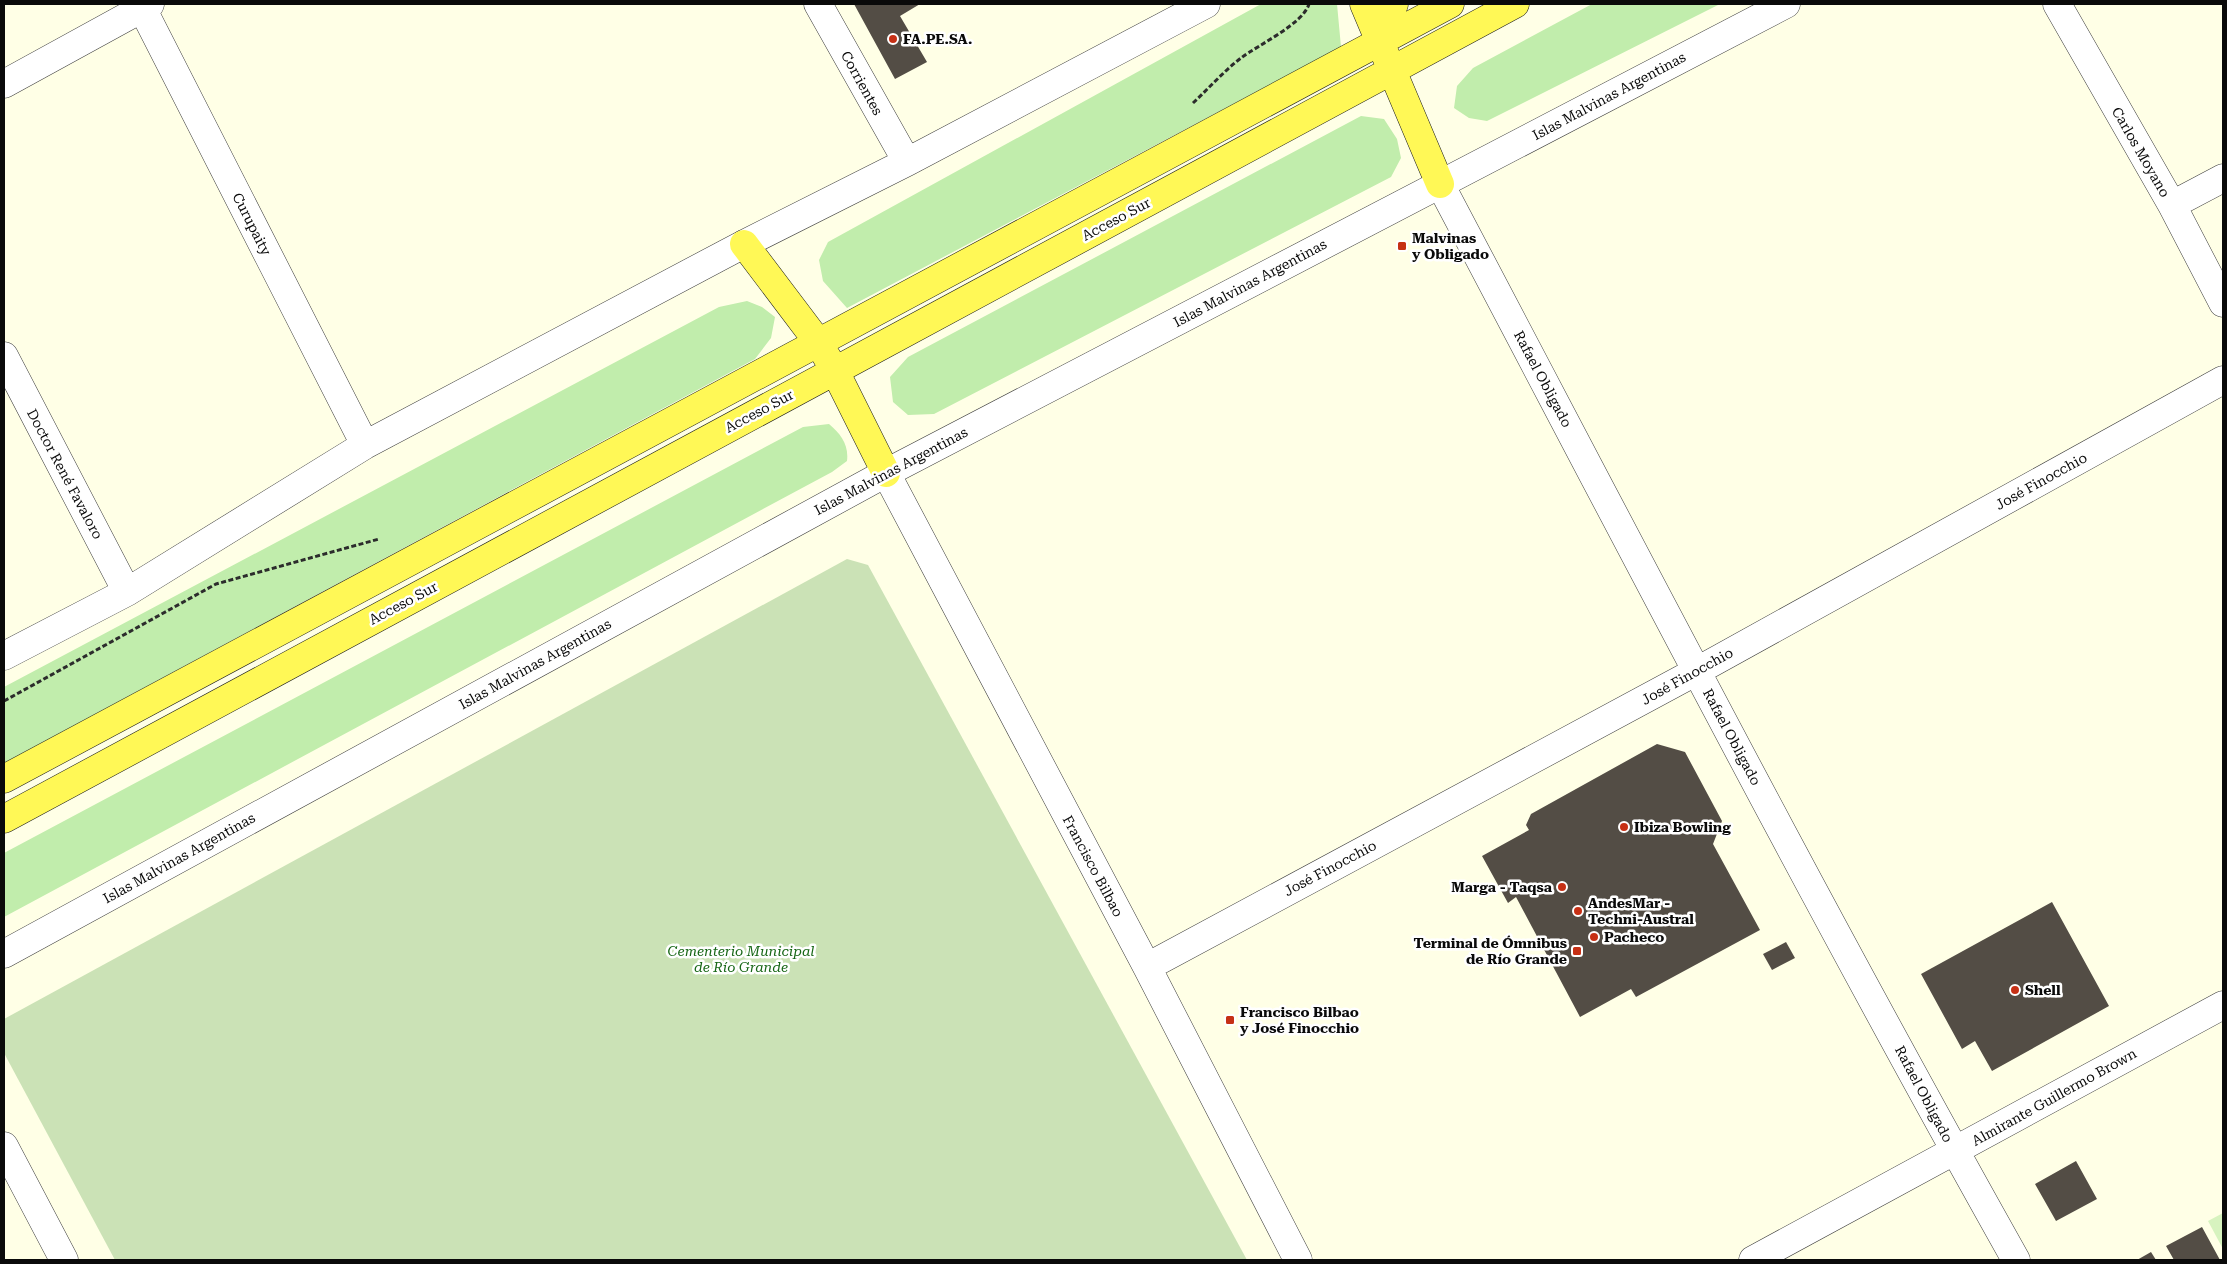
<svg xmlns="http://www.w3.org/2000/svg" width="2227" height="1264" viewBox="0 0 2227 1264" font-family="'Roboto Serif',serif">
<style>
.green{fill:#c1edac}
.cemetery{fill:#cbe2b6}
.pitch{fill:#d7f3bf}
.building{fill:#534d45}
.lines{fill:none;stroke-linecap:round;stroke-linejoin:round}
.street-casing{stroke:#3d3d3d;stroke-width:29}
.primary-casing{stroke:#1b1b1b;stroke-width:29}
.path{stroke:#2c2c2c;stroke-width:3;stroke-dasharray:5 2.5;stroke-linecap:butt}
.street{stroke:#fff;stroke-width:28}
.primary{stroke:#fff856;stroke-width:28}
.poi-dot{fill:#c63015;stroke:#fff;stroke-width:2}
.labels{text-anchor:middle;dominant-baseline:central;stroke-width:5;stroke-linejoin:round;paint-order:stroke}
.poi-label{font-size:14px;font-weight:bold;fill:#0a0a0a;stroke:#fff;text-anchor:start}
.street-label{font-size:14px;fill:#0a0a0a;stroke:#fff}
.park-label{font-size:14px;font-style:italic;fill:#166615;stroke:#fff}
</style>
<rect width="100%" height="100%" fill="#ffffe6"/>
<path class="green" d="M1261,4H1337L1341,47L847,308L823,281L819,260L828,242Z
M1592,4H1720L1487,121L1469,118L1454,108L1457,86L1473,68Z
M1361,116L1384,119L1397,139L1401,158L1391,177L934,414L908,415L893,402L890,377L908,357Z
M747,301L762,307L775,317L771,338L755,359L4,763V687L719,307Z
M829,424C841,434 849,445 847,461L832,472L4,917V853L803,427Z"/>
<path class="cemetery" d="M847,559L868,565L1247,1260H115L4,1053V1019Z"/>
<path class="pitch" d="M2223,1213V1249L2208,1221Z"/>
<path class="building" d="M854,4H920L900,16L927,62L895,79Z
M1657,744L1685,752L1722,821L1713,844L1760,930L1636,997L1631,989L1580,1017L1516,897L1508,903L1482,856L1529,830L1526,825L1531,814Z
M2052,902L2109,1006L1992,1071L1975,1041L1962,1049L1921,974Z
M1786,942L1795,958L1772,970L1763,954Z
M2076,1161L2097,1199L2056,1221L2035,1184Z
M2202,1227L2220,1260H2174L2166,1246Z
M2151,1252L2156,1260H2137Z"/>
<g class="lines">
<g class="street-casing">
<path id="street" d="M140,4L365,445
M818,4L907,162
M2057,4L2172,205L2223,303
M4,84L150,4
M1440,184C1630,544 1817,906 2016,1260
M2172,205L2223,178
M4,356L127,592
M886,473L1147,967L1298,1260
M4,656L127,592L365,445L744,244L907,162L1206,4
M4,954L886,473L1786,4
M1147,967L1697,671L2223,380
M4,1146L64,1260
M1753,1260L2223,1005"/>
</g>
<g class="primary-casing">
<path id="primary" d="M1364,4L1440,184
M1379,42L1394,4
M744,244L818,342L835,371L886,473
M4,779L1450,4
M4,819L1515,4"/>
</g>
<path class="path" d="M1193,103C1209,88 1224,71 1241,58C1258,45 1303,24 1309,4
M4,701L216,584L379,539"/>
<use href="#street" class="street"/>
<use href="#primary" class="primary"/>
</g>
<g class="poi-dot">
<circle cx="893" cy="39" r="5"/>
<rect x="1397" y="241" width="10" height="10" rx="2.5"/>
<circle cx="1624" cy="827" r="5"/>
<circle cx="1562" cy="887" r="5"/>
<circle cx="1578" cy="911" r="5"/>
<circle cx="1594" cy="937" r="5"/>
<rect x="1572" y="946" width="10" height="10" rx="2.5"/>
<circle cx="2015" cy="990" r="5"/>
<rect x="1225" y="1015" width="10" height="10" rx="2.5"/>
</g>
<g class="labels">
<g class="poi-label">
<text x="903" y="39">FA.PE.SA.</text>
<text x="1412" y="238">Malvinas<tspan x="1412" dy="16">y Obligado</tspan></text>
<text x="1634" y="827">Ibiza Bowling</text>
<text x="1552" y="887" text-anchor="end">Marga - Taqsa</text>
<text x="1588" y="903">AndesMar -<tspan x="1588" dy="16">Techni-Austral</tspan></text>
<text x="1604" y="937">Pacheco</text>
<text x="1567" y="943" text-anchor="end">Terminal de Ómnibus<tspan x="1567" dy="16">de Río Grande</tspan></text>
<text x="2025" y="990">Shell</text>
<text x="1240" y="1012">Francisco Bilbao<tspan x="1240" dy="16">y José Finocchio</tspan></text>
</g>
<g class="street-label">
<text transform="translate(862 83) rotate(61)">Corrientes</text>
<text transform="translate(1609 96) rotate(-28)">Islas Malvinas Argentinas</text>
<text transform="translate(2141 152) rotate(60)">Carlos Moyano</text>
<text transform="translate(1116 219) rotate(-28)">Acceso Sur</text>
<text transform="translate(252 224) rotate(63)">Curupaity</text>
<text transform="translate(1250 283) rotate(-28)">Islas Malvinas Argentinas</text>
<text transform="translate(1543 379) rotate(62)">Rafael Obligado</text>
<text transform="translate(759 411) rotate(-28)">Acceso Sur</text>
<text transform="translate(891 471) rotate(-28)">Islas Malvinas Argentinas</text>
<text transform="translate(65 474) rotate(62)">Doctor René Favaloro</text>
<text transform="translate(2041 481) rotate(-29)">José Finocchio</text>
<text transform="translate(403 603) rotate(-28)">Acceso Sur</text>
<text transform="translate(535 664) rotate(-29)">Islas Malvinas Argentinas</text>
<text transform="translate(1687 676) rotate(-29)">José Finocchio</text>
<text transform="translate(1732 737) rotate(62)">Rafael Obligado</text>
<text transform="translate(179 858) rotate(-29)">Islas Malvinas Argentinas</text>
<text transform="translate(1093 866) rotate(62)">Francisco Bilbao</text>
<text transform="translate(1330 868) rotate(-28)">José Finocchio</text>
<text transform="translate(1924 1094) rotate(62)">Rafael Obligado</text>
<text transform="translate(2054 1097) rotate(-29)">Almirante Guillermo Brown</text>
</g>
<g class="park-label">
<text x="741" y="951">Cementerio Municipal<tspan x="741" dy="16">de Río Grande</tspan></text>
</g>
</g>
<rect width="2227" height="1264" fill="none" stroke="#0a0a0a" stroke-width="10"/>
</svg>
